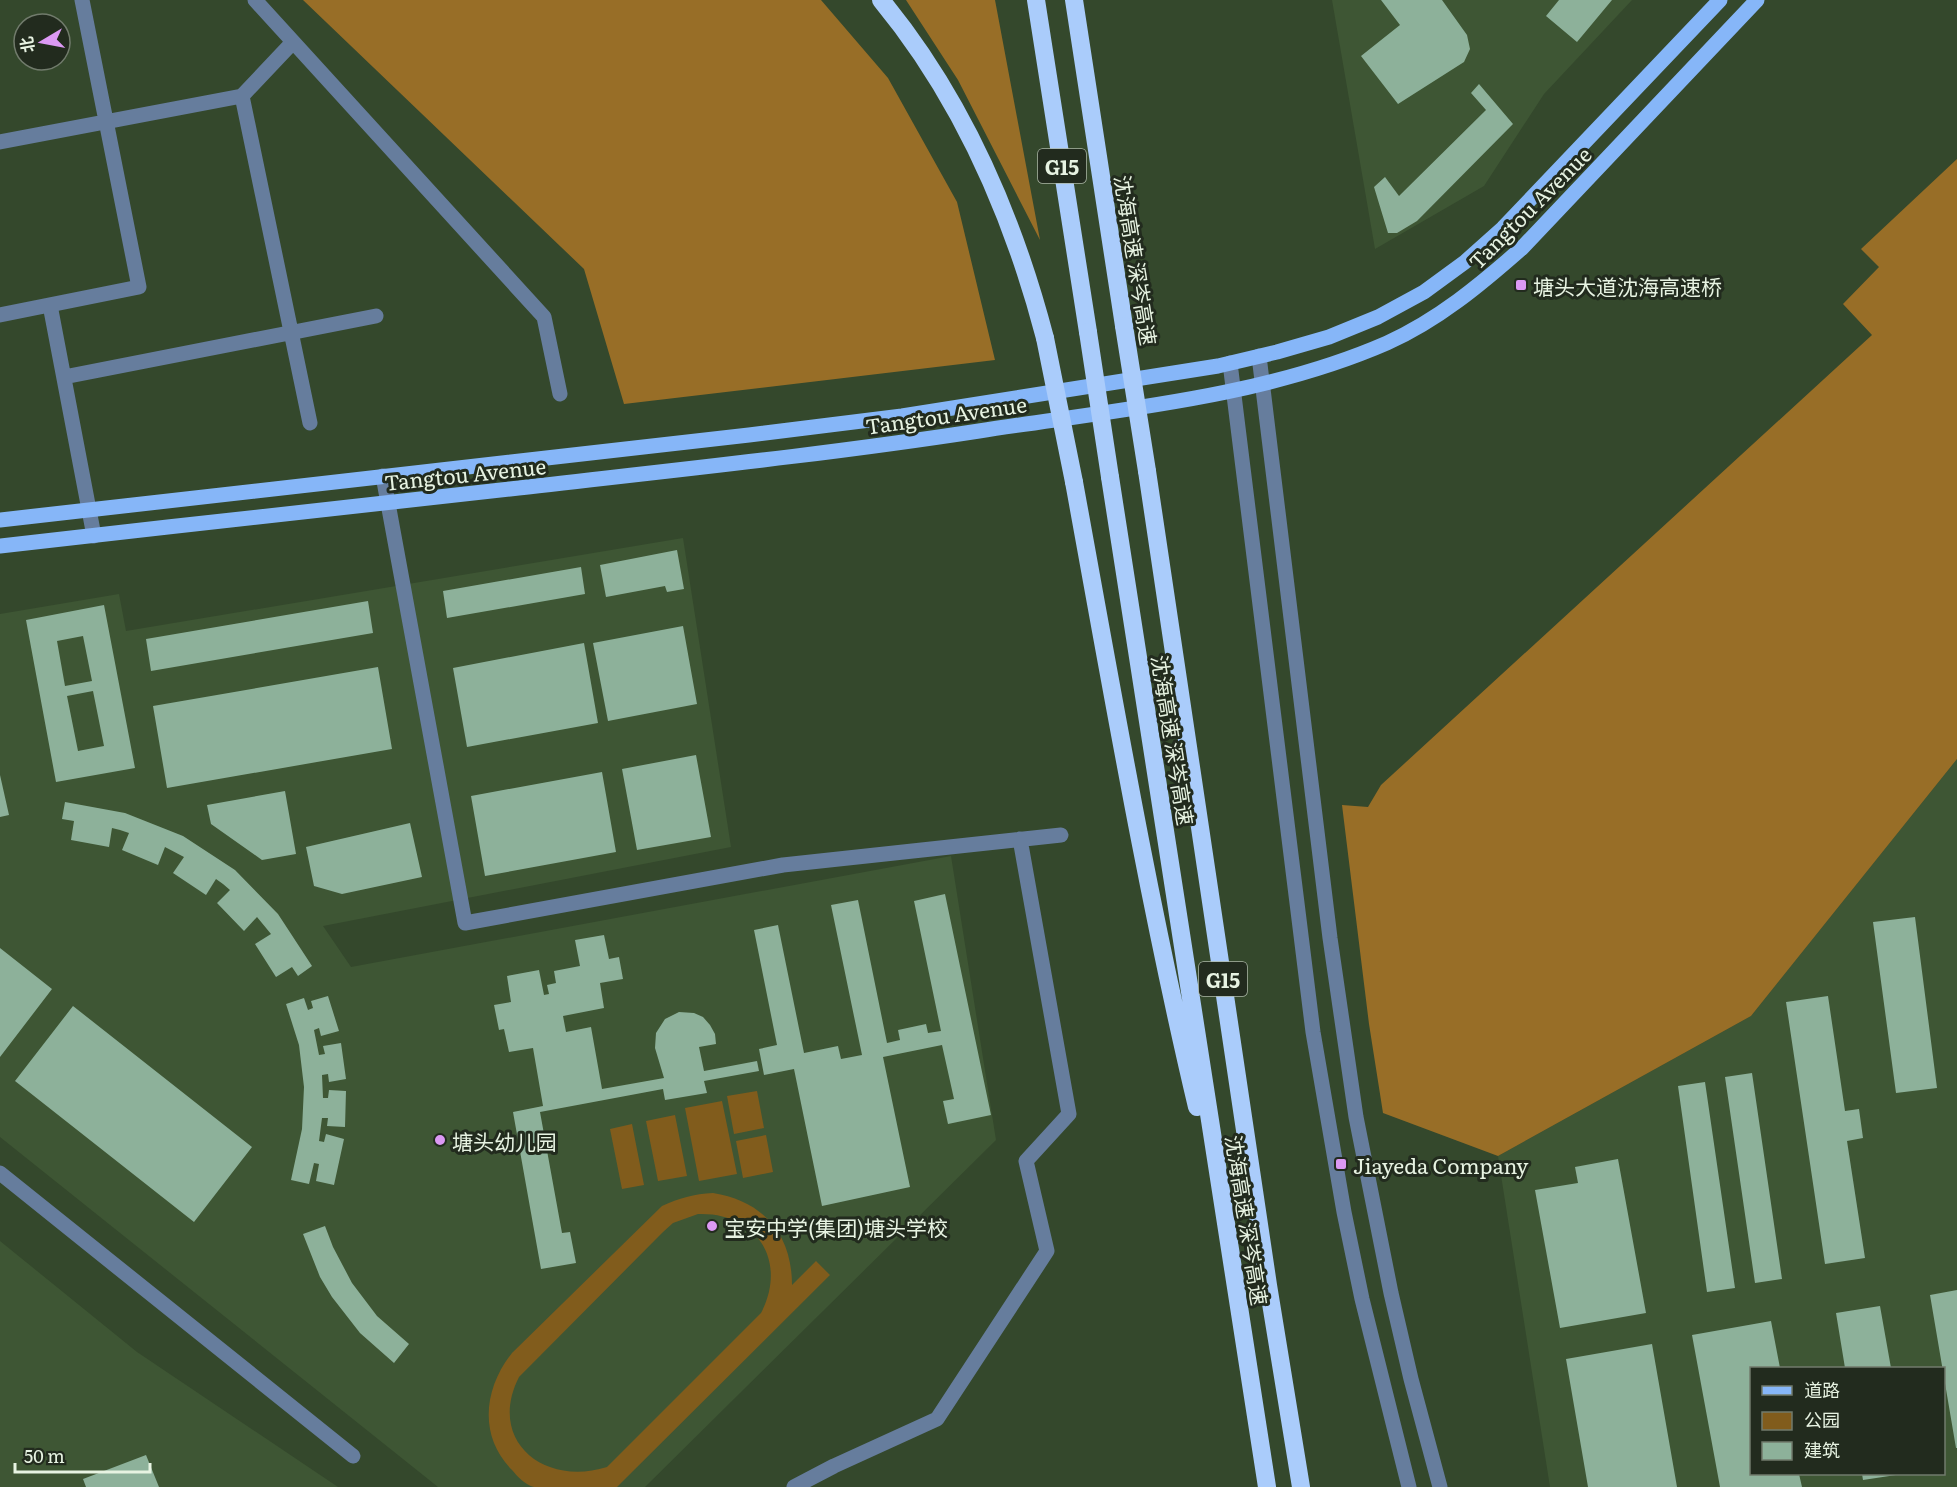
<svg xmlns="http://www.w3.org/2000/svg" width="1957" height="1487" viewBox="0 0 1957 1487" font-family="Literata,'Noto Sans SC',serif">
<style>
.built{fill:#3e5634;fill-rule:evenodd}
.green{fill:#815c1c;fill-rule:evenodd}
.forest{fill:#986e27}
.building{fill:#8db19a;fill-rule:evenodd}
.lines{fill:none;stroke-linecap:round;stroke-linejoin:round}
.minor{stroke:#667d9d;stroke-width:15}
.major{stroke:#86b6f8;stroke-width:15}
.highway{stroke:#aaccfb;stroke-width:18}
.highway-bridge{stroke:#aaccfb;stroke-width:18}
.poi-dot{fill:#dc99f4;stroke:#222b1e;stroke-width:2}
.labels{text-anchor:middle;dominant-baseline:central;stroke-width:6;stroke-linejoin:round;paint-order:stroke}
.shield{fill:#222b1e;stroke:#acb7a7;stroke-width:1.5}
.shield-label{font-size:20px;font-weight:bold;fill:#e7f3e2}
.street-label{font-size:21px;fill:#e7f3e2;stroke:#222b1e}
.poi-label{font-size:21px;fill:#e7f3e2;stroke:#222b1e;text-anchor:start}
</style>
<rect width="100%" height="100%" fill="#34482c"/>
<path class="built" d="M1332,0H1632L1544,94L1484,186L1375,249Z
M683,538L731,847L323,926L351,967L951,856L996,1140L645,1487H438L0,1137V614L119,594L126,631Z
M1957,759V1487H1550L1498,1156L1751,1016ZM1752,1368H1944V1474H1752Z
M0,1241L137,1352L338,1487H0Z"/>
<path class="green" d="M757,1091L764,1128L734,1134L727,1096Z
M722,1101L737,1174L699,1181L685,1108Z
M675,1115L687,1176L658,1181L646,1121Z
M632,1124L644,1185L622,1189L610,1129Z
M766,1135L773,1172L743,1178L736,1141Z
M713,1193C763,1201 792,1234 792,1285L816,1261L830,1275L617,1487C597,1487 577,1487 557,1487C550,1487 540,1487 534,1487C525,1485 517,1476 512,1470C478,1436 484,1388 512,1353L662,1206C679,1198 694,1194 713,1193ZM698,1214C757,1212 788,1261 761,1313L607,1467C543,1487 487,1440 519,1377L663,1232L673,1223Z"/>
<path class="forest" d="M303,0H821L888,78L957,202L995,360L624,404L584,269Z
M906,0H995L1040,240L958,80Z
M1957,159V759L1751,1016L1498,1156L1383,1113L1369,1024L1342,805L1368,807L1381,785L1872,335L1843,304L1879,267L1861,249Z"/>
<path class="building" d="M1381,0H1442L1467,35L1470,49L1464,62L1398,104L1361,56L1400,25Z
M1559,0H1612L1577,42L1546,16Z
M1479,84L1513,124L1417,221L1397,233H1388L1374,187L1385,177L1399,196L1486,110L1471,93Z
M677,550L684,589L667,592L665,586L606,597L600,565Z
M581,567L585,594L447,618L443,591Z
M368,601L373,633L151,671L146,639Z
M104,605L135,768L56,782L26,620ZM83,636L92,681L65,686L57,641ZM93,691L104,746L78,751L67,696Z
M683,626L697,704L608,721L593,643Z
M584,643L598,723L467,747L453,668Z
M378,667L392,749L167,788L153,706Z
M696,755L711,837L637,850L622,769Z
M602,772L616,852L485,876L471,796Z
M0,775L9,815L0,817Z
M285,791L296,854L262,860L211,824L207,805Z
M65,802L125,813L183,836L235,870L278,914L312,966L298,976L292,967L276,977L255,944L271,934L257,917L244,931L217,903L230,890L223,884L216,879L206,895L173,873L184,857L165,847L158,865L122,850L129,833L120,830L112,828L109,847L71,840L74,821L62,819Z
M410,823L422,877L342,894L314,886L306,847Z
M945,894L991,1115L948,1124L943,1101L954,1099L942,1045L883,1057L910,1187L822,1206L794,1069L764,1075L759,1049L777,1045L754,930L778,925L804,1053L838,1046L841,1059L862,1055L831,905L858,900L887,1043L900,1040L898,1030L926,1024L928,1033L941,1031L914,901Z
M1915,917L1937,1088L1896,1093L1873,922Z
M604,935L609,959L619,957L623,979L600,983L604,1008L563,1016L566,1032L591,1027L602,1089L664,1078L655,1048L656,1033L665,1019L679,1012L694,1013L703,1017L710,1025L715,1034L716,1044L699,1047L704,1071L757,1061L759,1071L704,1081L707,1093L665,1100L663,1089L540,1112L562,1233L570,1232L576,1263L541,1269L513,1112L543,1106L533,1048L509,1052L504,1029L499,1030L494,1005L511,1002L507,976L539,970L544,995L549,994L547,985L556,983L554,971L580,966L575,940Z
M0,948L52,989L0,1057Z
M328,996L339,1031L321,1036L319,1028L314,1030L319,1055L325,1054L323,1046L341,1043L346,1079L329,1082L328,1074L322,1075L323,1098H328L329,1090L346,1091L345,1127L327,1126L328,1118H322L319,1141L324,1142L326,1134L344,1139L334,1185L316,1181L319,1164L314,1163L309,1184L291,1180L302,1129L304,1087L299,1045L286,1004L304,998L308,1010L313,1008L311,1001Z
M1828,996L1845,1111L1859,1109L1863,1138L1847,1141L1865,1258L1825,1264L1786,1002Z
M73,1006L252,1147L194,1222L15,1081Z
M1752,1073L1782,1279L1755,1283L1725,1077Z
M1705,1082L1735,1288L1707,1292L1678,1086Z
M1618,1159L1646,1313L1560,1328L1535,1190L1578,1183L1575,1167Z
M325,1226L333,1247L352,1283L377,1316L409,1344L394,1363L360,1333L332,1297L320,1277L303,1234Z
M1957,1290V1448H1956L1930,1295Z
M1880,1306L1891,1368H1845L1836,1313Z
M1771,1321L1780,1368H1752V1474H1799L1802,1487H1720L1692,1335Z
M1652,1344L1677,1487H1588L1566,1359Z
M146,1455L159,1487H86L83,1479Z
M1862,1474H1895L1896,1475L1863,1480Z"/>
<g class="lines">
<path class="minor" d="M255,0L544,317L560,394
M242,96L310,423
M0,142L242,96L293,42
M50,305L94,536
M0,315L139,287L82,0
M1259,356L1330,938L1356,1117L1391,1293L1411,1379L1440,1487
M1230,363L1313,1032L1344,1212L1362,1299L1409,1487
M64,377L376,316
M383,476L465,923L783,865L1061,835
M0,1173L353,1456
M794,1487L834,1466L937,1419L1047,1251L1026,1161L1069,1114L1020,839"/>
<path class="major" d="M0,520L749,435L902,416L1218,366L1277,352L1329,337L1378,317L1424,292L1465,262L1503,228L1720,0
M0,546C170,527 340,507 510,489C666,471 823,455 979,431C1114,410 1261,398 1387,343C1438,320 1480,285 1522,248L1757,0"/>
<path class="highway" d="M881,0C962,98 1013,216 1045,338
M1036,0L1088,332
M1074,0L1124,326
M1147,471L1268,1285L1301,1487
M1110,477L1267,1487
M1074,482C1112,690 1148,900 1197,1107"/>
<path class="highway-bridge" d="M1124,326L1147,471
M1088,332L1110,477
M1045,338L1074,482"/>
</g>
<g class="poi-dot">
<rect x="1515" y="279" width="12" height="12" rx="3"/>
<circle cx="440" cy="1140" r="6"/>
<rect x="1335" y="1158" width="12" height="12" rx="3"/>
<circle cx="712" cy="1226" r="6"/>
</g>
<g class="labels">
<g class="shield">
<rect x="1038" y="149" width="48" height="34" rx="4.5"/>
<rect x="1199" y="962" width="48" height="34" rx="4.5"/>
</g>
<g class="shield-label">
<text x="1062" y="166">G15</text>
<text x="1223" y="979">G15</text>
</g>
<g class="street-label">
<text transform="translate(1529 207) rotate(-45)">Tangtou Avenue</text>
<text transform="translate(1137 260) rotate(81)">沈海高速 深岑高速</text>
<text transform="translate(946 414) rotate(-8)">Tangtou Avenue</text>
<text transform="translate(465 473) rotate(-6)">Tangtou Avenue</text>
<text transform="translate(1174 740) rotate(81)">沈海高速 深岑高速</text>
<text transform="translate(1248 1220) rotate(81)">沈海高速 深岑高速</text>
</g>
<g class="poi-label">
<text x="1533" y="285">塘头大道沈海高速桥</text>
<text x="452" y="1140">塘头幼儿园</text>
<text x="1353" y="1164">Jiayeda Company</text>
<text x="724" y="1226">宝安中学(集团)塘头学校</text>
</g>
</g>
<rect x="1750" y="1367" width="195" height="108" fill="#222b1e" stroke="#717b6c" stroke-width="1.5"/>
<rect x="1762" y="1386" width="30" height="9" fill="#86b6f8" stroke="#717b6c" stroke-width="1.5"/>
<text x="1804" y="1397" font-size="18" fill="#e7f3e2">道路</text>
<rect x="1762" y="1412" width="30" height="18" fill="#815c1c" stroke="#717b6c" stroke-width="1.5"/>
<text x="1804" y="1427" font-size="18" fill="#e7f3e2">公园</text>
<rect x="1762" y="1442" width="30" height="18" fill="#8db19a" stroke="#717b6c" stroke-width="1.5"/>
<text x="1804" y="1457" font-size="18" fill="#e7f3e2">建筑</text>
<g transform="translate(42 42) rotate(260)"><circle r="28" fill="#222b1e" stroke="#717b6c" stroke-width="1.5"/>
<path d="M0-4.5L10 22L0 15L-10 22Z" fill="#dc99f4"/>
<text y="-9" font-size="16" font-weight="bold" text-anchor="middle" fill="#e7f3e2">北</text>
</g>
<path d="M15 1463v9h135v-9" fill="none" stroke="#e7f3e2" stroke-width="3"/>
<text x="24" y="1463" font-size="18" fill="#e7f3e2" stroke="#222b1e" stroke-width="4.5" paint-order="stroke">50 m</text>
</svg>
